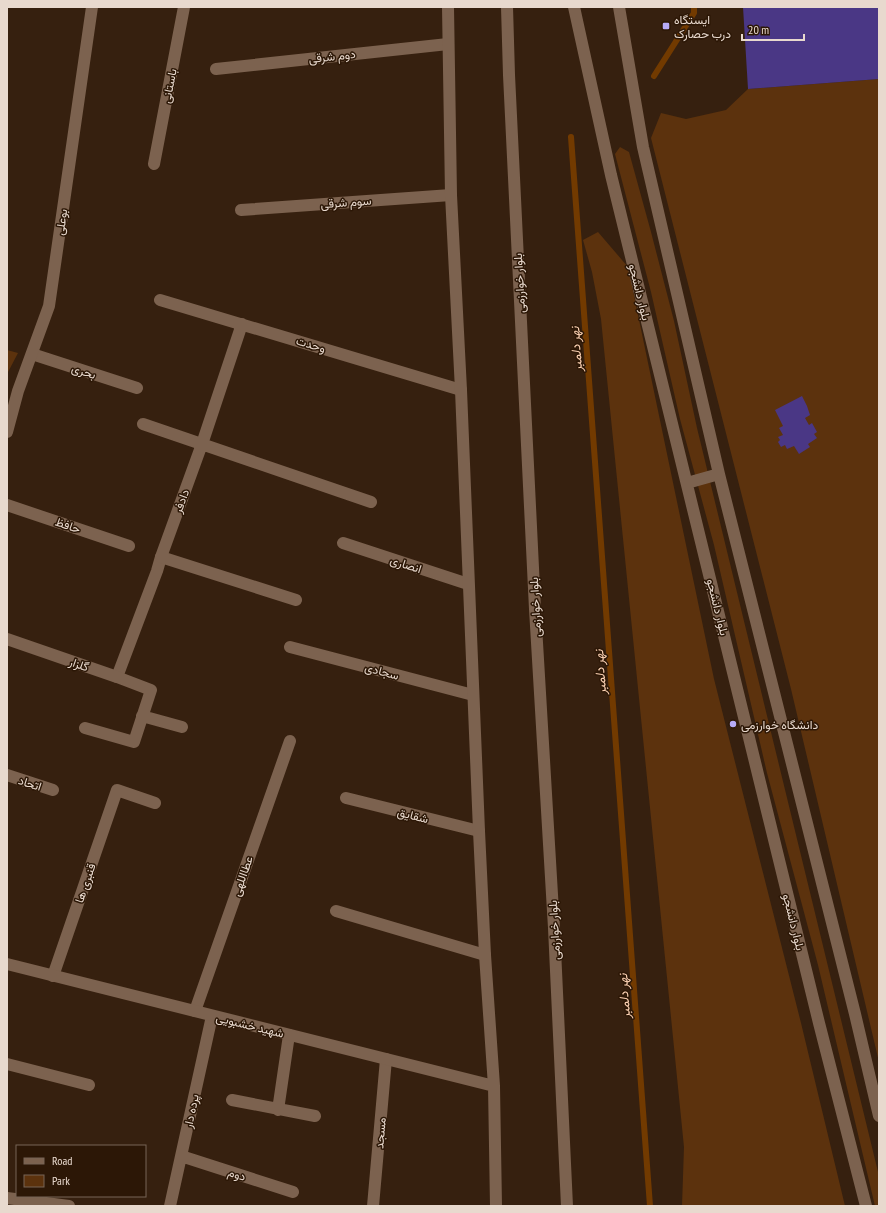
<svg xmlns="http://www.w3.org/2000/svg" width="886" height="1213" viewBox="0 0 886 1213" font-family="'PT Sans Narrow',Vazirmatn,sans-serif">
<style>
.green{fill:#5c320d}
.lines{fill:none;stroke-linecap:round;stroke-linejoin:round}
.stream{stroke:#723a00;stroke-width:6}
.building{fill:#4a3785}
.lane{stroke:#7c624f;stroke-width:12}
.street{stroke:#7c624f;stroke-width:12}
.secondary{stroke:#7c624f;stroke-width:12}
.poi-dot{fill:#b7abf8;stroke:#2c1706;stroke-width:1.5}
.labels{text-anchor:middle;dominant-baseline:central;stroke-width:3;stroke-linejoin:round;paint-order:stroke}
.poi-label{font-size:12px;fill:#e8d9ce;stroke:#2c1706;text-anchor:start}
.street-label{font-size:12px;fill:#e8d9ce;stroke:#2c1706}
.water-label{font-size:13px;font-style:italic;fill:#fbd1b3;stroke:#2c1706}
</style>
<rect width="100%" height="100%" fill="#36200f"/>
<path class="green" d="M879,79V1062L791,689L651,138L661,113L686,119L726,110L748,89Z
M620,147L629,152L651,232L674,321L697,428L879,1176V1206H875L818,965L767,773L714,545L680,419L651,292L615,154Z
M598,232L628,267L714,679L801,1023L845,1206H682L684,1147L601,319L592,272L583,240Z
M7,350L18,353L7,374Z"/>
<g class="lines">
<path class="stream" d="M654,76L694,13V7
M571,137L650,1206"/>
</g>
<path class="building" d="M743,7H879V79L748,89Z
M802,396L807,406L810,415L805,418L809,425L812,423L817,432L814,434L817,438L808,444L810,447L799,454L794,446L787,449L785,445L781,447L778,442L780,440L778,437L783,435L779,428L783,426L775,410Z"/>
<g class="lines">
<path class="lane" d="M574,7L611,175L819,1023L866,1206
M619,7L643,147L719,474L855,1014L879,1116
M32,354L137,388
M687,483L719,474
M117,677L157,571L161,557"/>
<path class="street" d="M216,69L448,44
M154,164L184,7
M241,210L451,195
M160,300L461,390
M242,324L202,444L161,557L296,600
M143,424L371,502
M7,432L18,391L49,306L92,7
M7,505L129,546
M343,543L468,584
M7,639L117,677L151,690L134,742L85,728
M290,647L473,695
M142,716L182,727
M7,775L53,790
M346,798L479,831
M336,911L485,955
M53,976L117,790L155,803
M195,1011L290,741
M7,1064L89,1085
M232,1100L315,1116
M278,1110L289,1035
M181,1156L293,1192
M7,1198L69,1206
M170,1206L212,1016
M373,1206L386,1059"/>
<path class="secondary" d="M448,7L451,195L461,390L479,831L485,955L494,1086L496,1206
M507,7L509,75L535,609L554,928L567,1206
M7,964L494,1086"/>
</g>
<g class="poi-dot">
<rect x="662" y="22" width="8" height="8" rx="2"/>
<circle cx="733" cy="724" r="4"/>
</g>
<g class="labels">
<g class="poi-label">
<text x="674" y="19">ایستگاه<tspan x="674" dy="14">درب حصارک</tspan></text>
<text x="741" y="724">دانشگاه خوارزمی</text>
</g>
<g class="street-label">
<text transform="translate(332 56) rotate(-6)">دوم شرقی</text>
<text transform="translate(169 86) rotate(-79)">باستانی</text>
<text transform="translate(346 202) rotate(-4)">سوم شرقی</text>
<text transform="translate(61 222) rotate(-82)">بوعلی</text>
<text transform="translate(519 283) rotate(-93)">بلوار خوارزمی</text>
<text transform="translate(640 292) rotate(76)">بلوار دانشجو</text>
<text transform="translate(311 344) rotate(17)">وحدت</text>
<text transform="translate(84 371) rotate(18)">بحری</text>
<text transform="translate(181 501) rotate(-70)">دادفر</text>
<text transform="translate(68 525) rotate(19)">حافظ</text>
<text transform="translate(406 564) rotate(18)">انصاری</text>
<text transform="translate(535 607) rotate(-93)">بلوار خوارزمی</text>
<text transform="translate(718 607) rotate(76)">بلوار دانشجو</text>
<text transform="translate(79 664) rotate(19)">گلزار</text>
<text transform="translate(382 671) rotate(15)">سجادی</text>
<text transform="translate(30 783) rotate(18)">اتحاد</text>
<text transform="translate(413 815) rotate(14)">شقایق</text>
<text transform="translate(242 876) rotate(-71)">عطااللهی</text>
<text transform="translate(85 883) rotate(-71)">قنبری ها</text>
<text transform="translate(794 922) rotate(76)">بلوار دانشجو</text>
<text transform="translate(554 930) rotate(-93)">بلوار خوارزمی</text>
<text transform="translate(250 1025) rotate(14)">شهید خشبویی</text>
<text transform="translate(191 1111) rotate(-78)">پرده دار</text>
<text transform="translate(380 1133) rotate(-85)">مسجد</text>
<text transform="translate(237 1174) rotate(18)">دوم</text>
</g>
<g class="water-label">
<text transform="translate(576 349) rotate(-94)">نهر دلمبر</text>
<text transform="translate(600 672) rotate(-94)">نهر دلمبر</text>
<text transform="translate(624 996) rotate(-94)">نهر دلمبر</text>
</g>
</g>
<rect width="886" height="1213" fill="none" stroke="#e8d9ce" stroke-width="16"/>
<rect x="16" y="1145" width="130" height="52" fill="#2c1706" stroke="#776556"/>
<rect x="24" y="1158" width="20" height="6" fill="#7c624f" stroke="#776556"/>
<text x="52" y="1165" font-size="12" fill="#e8d9ce">Road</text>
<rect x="24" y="1175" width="20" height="12" fill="#5c320d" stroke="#776556"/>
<text x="52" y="1185" font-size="12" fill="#e8d9ce">Park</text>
<path d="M742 34v6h62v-6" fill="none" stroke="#e8d9ce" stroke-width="2"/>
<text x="748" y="34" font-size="12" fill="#e8d9ce" stroke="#2c1706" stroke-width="3" paint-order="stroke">20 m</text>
</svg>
